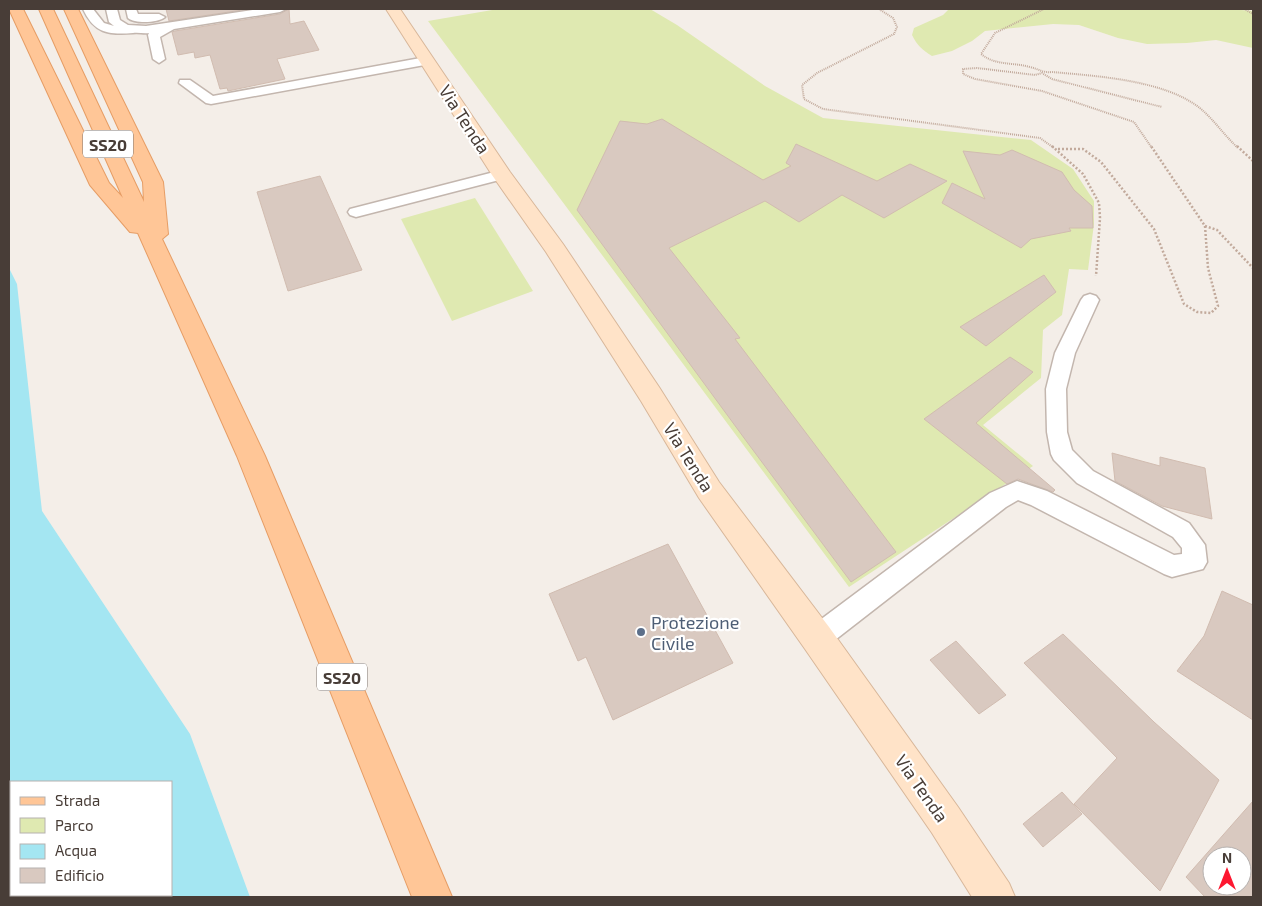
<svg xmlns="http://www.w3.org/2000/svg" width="1262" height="906" viewBox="0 0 1262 906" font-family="'Exo 2',sans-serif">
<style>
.green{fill:#dfe9b1}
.water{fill:#a4e6f2;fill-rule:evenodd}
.building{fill:#d9c9c0;stroke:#d1bcb0;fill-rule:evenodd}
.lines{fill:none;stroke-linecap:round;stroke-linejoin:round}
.lane-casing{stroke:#c3b6ae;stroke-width:3}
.secondary-casing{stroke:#d8b79a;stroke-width:2}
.primary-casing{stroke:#e69d65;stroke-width:2}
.path-far1{stroke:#c2aa9c;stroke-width:2;stroke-dasharray:1 1;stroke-linecap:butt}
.path{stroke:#c2aa9c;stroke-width:2.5;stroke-dasharray:2 2;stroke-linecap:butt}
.lane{fill:#fff;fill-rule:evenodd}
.secondary{fill:#ffe3c8;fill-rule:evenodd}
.primary{fill:#ffc697;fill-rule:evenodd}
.service-dot{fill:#5c6f8a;stroke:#fff;stroke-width:2}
.labels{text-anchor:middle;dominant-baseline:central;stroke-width:4.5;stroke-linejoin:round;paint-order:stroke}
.shield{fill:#fff;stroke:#7f7773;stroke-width:1}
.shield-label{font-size:16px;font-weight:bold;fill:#483d37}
.street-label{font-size:18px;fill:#483d37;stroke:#fff}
.service-label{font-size:18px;fill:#4e5e75;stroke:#fff;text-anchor:start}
</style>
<rect width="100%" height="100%" fill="#f4eee8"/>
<path class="green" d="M498,9H650L677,25L765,86L823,118L1031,140L1073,169L1094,201V224L1088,270L1069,269L1062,315L1043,330L1041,378L983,425L1033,466L849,587L428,21Z
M949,9H1229L1253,11V48L1216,40L1187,43L1147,44L1118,38L1079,25L1053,24L985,31L972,41L952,51L932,56C922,50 917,45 912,35L914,28L943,15Z
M475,198L533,291L452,321L401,219Z"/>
<path class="water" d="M9,268L17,284L42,511L190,734L250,897H9ZM11,782H171V895H11Z"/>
<path class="building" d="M166,9H249L169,21Z
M289,9L290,24L304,21L319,50L277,59L285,79L228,91L227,88L220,89L210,55L195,58L194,52L178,55L172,32L175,31L280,14Z
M662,119L763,180L791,166L786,163L796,144L877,181L910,164L947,181L884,218L842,195L799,222L765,201L669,248L740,338L735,339L896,552L851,582L747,442L577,210L620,121L647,124Z
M1012,150L1062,172L1074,190L1092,206L1093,228H1069L1071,231L1031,239L1021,248L942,203L952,183L985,199L963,151L1000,155Z
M320,176L362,270L288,291L257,192Z
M1044,275L1056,292L986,346L960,327Z
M1010,357L1033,372L976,423L1055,490L1053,492L1018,479L1007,484L924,419Z
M1112,453L1160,466V457L1205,468L1212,519L1162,506L1115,481Z
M668,544L733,663L613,720L586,657L578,661L549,594Z
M1222,591L1253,605V720L1177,671L1204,636Z
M1063,634L1154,722L1219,780L1160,891L1074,804L1117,758L1024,663Z
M956,641L1006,695L979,714L930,660Z
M1062,792L1082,814L1043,847L1023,824Z
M1253,801V897H1205L1186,877ZM1212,856H1242V886H1212Z"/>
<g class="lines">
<g class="lane-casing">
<path id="lane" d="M83,9H93L104,23L114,26L109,22L106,9H117L120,20L128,25L146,26L260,9H286L280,12L174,29L160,37L165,59L159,63L153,59L148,35L149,33C144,34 138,32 133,33C108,35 94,33 83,9Z
M126,9H136L138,14H159L165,17C158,23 135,24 128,18Z
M426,57L432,61L430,64L211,104L206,103L179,83L180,80H190L213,96Z
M502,170L507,172L510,175L507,178L356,217L350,215L348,212L350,209Z
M1090,294L1096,296L1099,300L1075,353L1066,389L1067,432L1072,450L1093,471L1189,523L1205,545L1207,562L1203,569L1172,577L1164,574L1031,505L1018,500L1006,507L826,647L817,650L808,647L804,638L808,629L990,493L1017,481L1047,491L1174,555L1182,554V548L1173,537L1077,483L1054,460L1051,454L1047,432L1046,389L1055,353L1081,300L1084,296Z"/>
</g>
<g class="secondary-casing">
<path id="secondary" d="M386,9H400L510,172L563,244L659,387L719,482L829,627L958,807L1009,883L1015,897H972L932,833L805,649L699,498L641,401L546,252L492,175Z"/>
</g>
<g class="primary-casing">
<path id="primary" d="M9,9H23L109,183L123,198L39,9H53L144,202L143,182L64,9H78L163,182L168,234L162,239L265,456L452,897H412L237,456L138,233L130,232L90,185Z"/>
</g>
<path class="path-far1" d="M879,9L893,18L897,27L894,34L817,73L802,85L804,99L823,109L1040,138L1054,148
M1044,9L995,33L981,54C996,66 1012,62 1030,67C1039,69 1042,73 1052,72C1096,76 1166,80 1201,109C1214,120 1225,136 1238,148
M1244,9L1253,14
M1152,148L1134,122L1042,91L975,79L963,74V69L977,68L1035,75L1042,73L1052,79L1162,107"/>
<path class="path" d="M1052,146L1083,174L1099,203L1100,218L1096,276
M1237,146L1253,161
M1058,149H1083L1101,162L1154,229L1184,304L1197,312L1211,313L1218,306L1208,268L1205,226L1151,146
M1205,226L1217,230L1253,268"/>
<use href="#lane" class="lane"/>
<use href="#secondary" class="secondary"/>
<use href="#primary" class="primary"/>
</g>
<circle class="service-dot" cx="641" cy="632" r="5"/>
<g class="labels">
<g class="shield">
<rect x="83" y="130.5" width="50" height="27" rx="4"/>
<rect x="317" y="663.5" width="50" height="27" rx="4"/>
</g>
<g class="shield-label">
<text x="108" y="144">SS20</text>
<text x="342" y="677">SS20</text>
</g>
<g class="street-label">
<text transform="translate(465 119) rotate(57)">Via Tenda</text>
<text transform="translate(689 457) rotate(58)">Via Tenda</text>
<text transform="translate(922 788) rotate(55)">Via Tenda</text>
</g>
<g class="service-label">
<text x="651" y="622">Protezione<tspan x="651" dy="21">Civile</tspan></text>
</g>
</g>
<rect width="1262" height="906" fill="none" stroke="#483d37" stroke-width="20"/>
<rect x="10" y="781" width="162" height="115" fill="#ffffff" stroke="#b6b1af"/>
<rect x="20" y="797" width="25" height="8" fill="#ffc697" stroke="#b6b1af"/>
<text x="55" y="806" font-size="15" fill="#483d37">Strada</text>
<rect x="20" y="818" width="25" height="15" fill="#dfe9b1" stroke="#b6b1af"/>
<text x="55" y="831" font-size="15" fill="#483d37">Parco</text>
<rect x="20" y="844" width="25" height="15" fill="#a4e6f2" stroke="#b6b1af"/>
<text x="55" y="856" font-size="15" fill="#483d37">Acqua</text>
<rect x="20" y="868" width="25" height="15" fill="#d9c9c0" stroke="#b6b1af"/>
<text x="55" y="881" font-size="15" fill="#483d37">Edificio</text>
<g transform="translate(1227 871)"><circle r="24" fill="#ffffff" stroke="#b6b1af"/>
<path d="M0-4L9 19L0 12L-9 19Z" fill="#fd1730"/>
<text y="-8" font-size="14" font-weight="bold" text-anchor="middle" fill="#483d37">N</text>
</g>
</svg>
